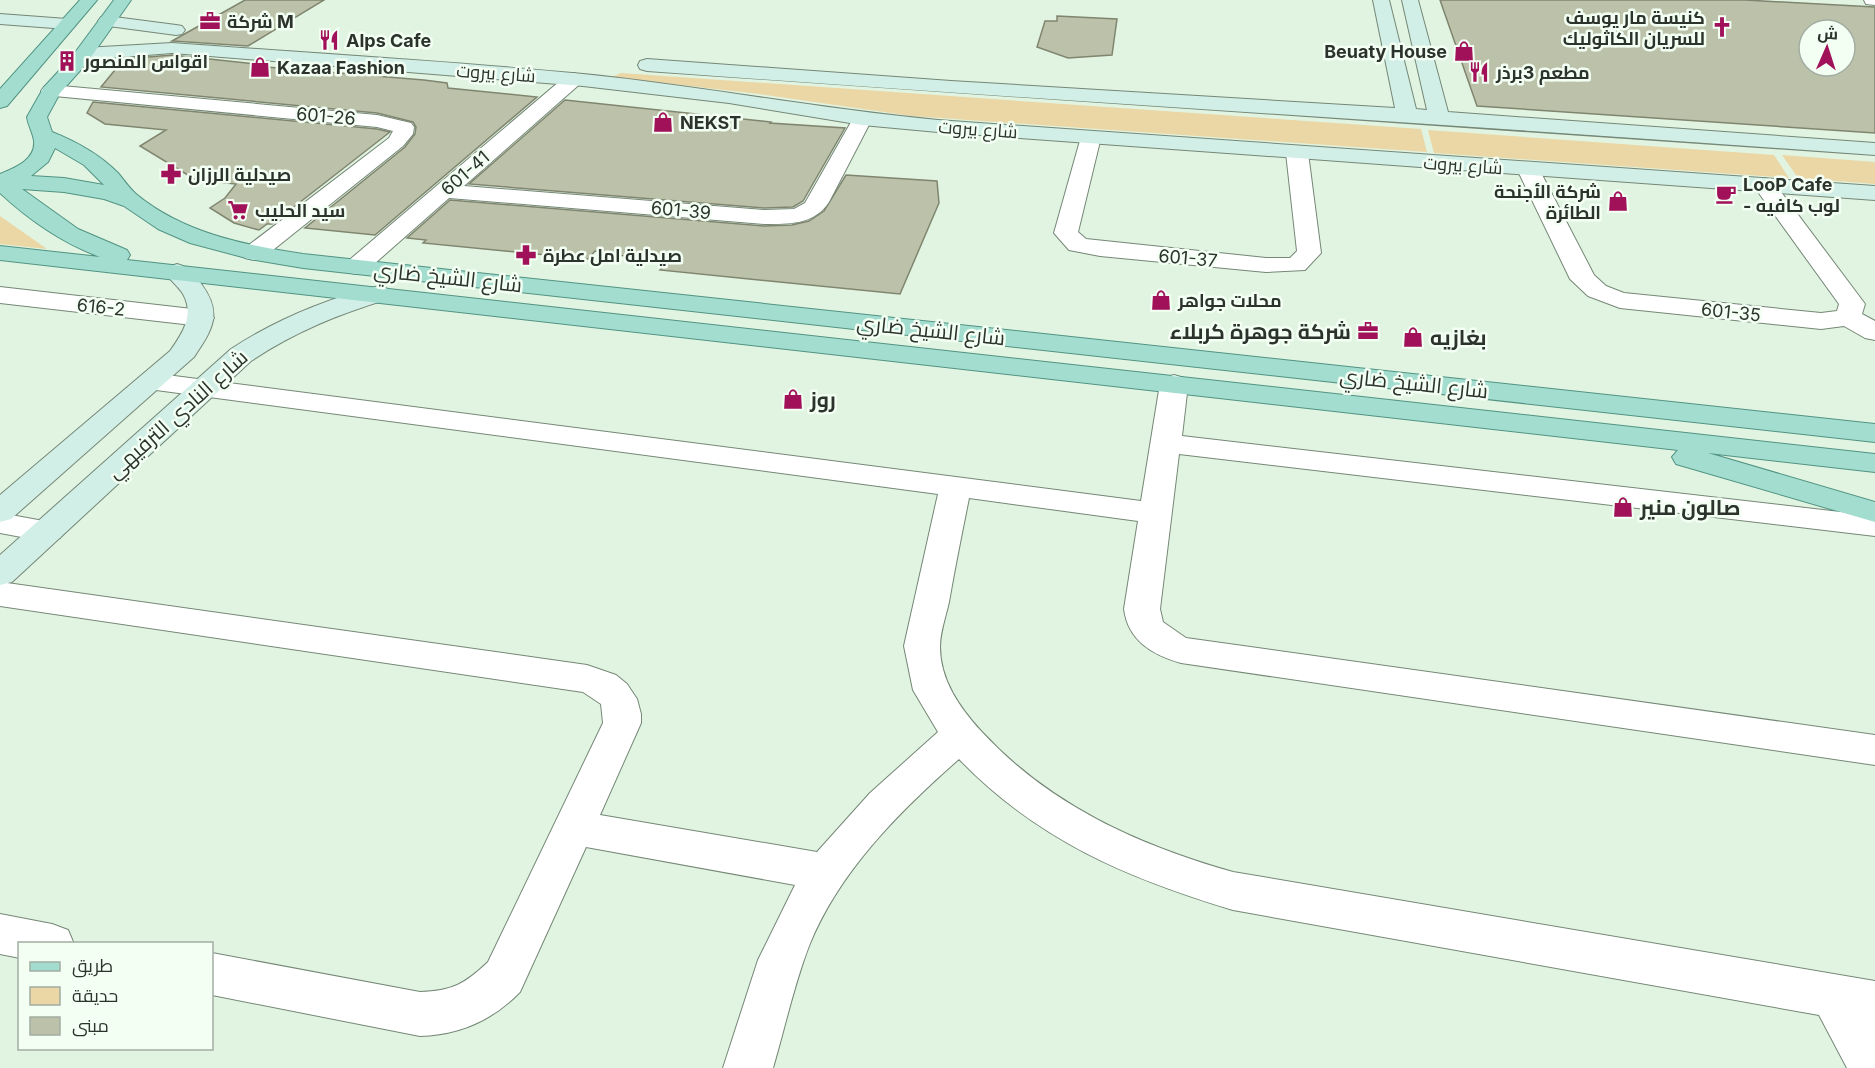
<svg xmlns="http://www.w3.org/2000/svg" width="1875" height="1068" viewBox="0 0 1875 1068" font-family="Inter,Cairo,sans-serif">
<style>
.green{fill:#ebd6a5}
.building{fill:#bcc2aa;stroke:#80856f;stroke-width:1.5;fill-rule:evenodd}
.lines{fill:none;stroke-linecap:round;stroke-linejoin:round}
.street-casing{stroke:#758776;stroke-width:2}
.secondary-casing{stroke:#758776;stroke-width:2}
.primary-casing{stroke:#519382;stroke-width:2}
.street{fill:#fff;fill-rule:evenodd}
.secondary{fill:#d1eee7;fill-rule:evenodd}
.primary{fill:#a3ddd0;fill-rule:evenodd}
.labels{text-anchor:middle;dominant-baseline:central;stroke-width:5;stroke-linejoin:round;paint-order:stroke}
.far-poi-label{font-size:18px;font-weight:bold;fill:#2c332c;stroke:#f3fff3;text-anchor:start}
.far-street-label{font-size:18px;fill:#2c332c;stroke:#f3fff3}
.street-label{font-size:21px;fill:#2c332c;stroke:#f3fff3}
.poi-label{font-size:21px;font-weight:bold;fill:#2c332c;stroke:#f3fff3;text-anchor:start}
</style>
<rect width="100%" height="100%" fill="#e0f4e1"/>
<path class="green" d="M621,73L1421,129L1427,152L912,116L759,94L612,77Z
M1428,130L1774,155L1789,178L1434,153Z
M1782,155L1875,162V184L1798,178Z
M0,216L47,249L0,244Z"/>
<path class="building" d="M245,0H324L248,46L172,41Z
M1440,0H1745L1875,7V133L1477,106ZM1809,30H1845V66H1809Z
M1057,16L1117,19L1112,55L1068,58L1037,47L1045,21H1057Z
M172,55L257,64L254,66L424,80L447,83L448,88L537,97L375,235L305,228L405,147L415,134L416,127L413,122L377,113L101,87L124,59Z
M565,100L771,122L770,123L845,128L803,201L793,207L764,208L469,184Z
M93,102L377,129L390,132L272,224H267L259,230L234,223L210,208L225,198L236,184L196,180L140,146L166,130L105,124L87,113Z
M846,175L937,181L939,203L900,294L660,270L666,263L595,251L588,259L423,243L426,240L407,238L450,200L764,226L792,225L809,221L824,211Z"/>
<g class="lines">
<g class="street-casing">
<path id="street" d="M1864,0H1875V5L1866,4Z
M574,73L581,75L584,79L581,83L464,186L764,210L794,209L805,203L855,115H869L872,119L829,202C814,225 789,224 764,224L449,198L365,272L356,274L347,272L344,267L347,262L567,75Z
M51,85L377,115L411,123L414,127L413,134L403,146L263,258L254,260L245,258L242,253L245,248L389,138L393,131L377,127L44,95L41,91L44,87Z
M1091,131L1098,133L1101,137L1078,232L1086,239L1266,258H1290L1297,251L1286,153L1289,148L1297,147L1305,148L1308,153L1321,253L1305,270L1266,272L1100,256L1069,250L1054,233L1081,137L1084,133Z
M1528,162L1536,164L1539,169L1594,275L1606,286L1624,293L1821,313L1837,311L1839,304L1753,185L1756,180L1764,178L1772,180L1865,304L1862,314L1875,321V340L1865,338L1844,326L1821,329L1620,308L1588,296L1570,279L1517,169L1520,164Z
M0,287L201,310L210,312L214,318L210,324L201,326L0,303Z
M151,373L1141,501L1160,384L1164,378L1174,375L1184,378L1188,384L1182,436L1875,516V536L1179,454L1160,609L1163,622L1186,638L1875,735V765L1181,663C1153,655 1128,641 1124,609L1138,521L969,498C962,533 955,567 949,602C946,616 940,632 940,647C940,680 960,708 981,731C1049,805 1138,845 1233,872L1875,981V1068H1847L1819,1015L1233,910C1127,878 1037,840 959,759C900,811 839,871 809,946C794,985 785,1027 773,1068H723L758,960L795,885L586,847L520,992C493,1020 459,1035 420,1036L212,995V953L420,992C452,991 465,984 488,962L603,723L601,704L583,692L0,606V582L587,665L616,675L627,684L637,699L641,714V723L600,815L817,852L870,793L938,732L913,690L904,646L938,494L141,388L137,382L141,376Z
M0,513L60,524L64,531L60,538L48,542L0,533Z
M0,914L52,924L68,930L74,944H20V958L0,954Z"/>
</g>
<g class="secondary-casing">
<path id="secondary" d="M1373,0H1389L1416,109L1427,110L1402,0H1418L1448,112L1875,143V155C1466,125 1056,101 647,71L640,69L638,65L640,61L647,59L951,81L1395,108Z
M0,14L67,19L73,20L76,24L73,28L67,29L0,24Z
M107,16L176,25L182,26L185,30L182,34L176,35L101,25L98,21L101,17Z
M172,43C309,53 446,61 583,74C702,86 819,109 938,120L1875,186V200L938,132L862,125L729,103L583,86L172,53L84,60L77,58L75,54L77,50L84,48Z
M177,264C189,267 195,275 202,285C223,314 212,330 194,357L11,519L0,522V495L170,351C182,334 195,315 183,294C178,286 170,280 164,272L168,267Z
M379,286L388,289L392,294L388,299C339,314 294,332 251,361L12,582L0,585V555L231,349C277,319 326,299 379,286Z"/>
</g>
<g class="primary-casing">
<path id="primary" d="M80,0H97L7,106L0,108V89Z
M114,0H131L86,64L60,93L47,117L52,132C77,142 99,154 118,173C124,180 129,188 136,194C183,233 244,245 303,254L1875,424V442L303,268L250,259L190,243L158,229L124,206L104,199L64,192L22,189L78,229L127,250L130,255L127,260L1875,454V472L1708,453L1875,502V522L1676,464L1672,457L1678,450L0,260V246L100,257C62,243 29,220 0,193V174C14,168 36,160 34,141C33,133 28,125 27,117L44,87L71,58ZM55,148L84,165L104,185L64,178L31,176L48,162Z"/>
</g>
<use href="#street" class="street"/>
<use href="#secondary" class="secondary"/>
<use href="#primary" class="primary"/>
</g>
<defs>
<g id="office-bare" transform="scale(1.62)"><path d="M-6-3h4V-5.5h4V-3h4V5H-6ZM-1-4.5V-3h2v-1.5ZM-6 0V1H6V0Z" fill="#a01159" stroke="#f3fff3" stroke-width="2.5" paint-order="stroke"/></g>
<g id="church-bare" transform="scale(1.62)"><path d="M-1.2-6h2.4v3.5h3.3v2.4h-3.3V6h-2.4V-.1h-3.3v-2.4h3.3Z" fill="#a01159" stroke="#f3fff3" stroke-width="2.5" paint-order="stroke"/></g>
<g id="restaurant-bare" transform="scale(1.62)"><path d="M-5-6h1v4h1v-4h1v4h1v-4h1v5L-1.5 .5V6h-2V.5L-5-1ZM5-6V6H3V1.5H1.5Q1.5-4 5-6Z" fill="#a01159" stroke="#f3fff3" stroke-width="2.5" paint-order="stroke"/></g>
<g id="shop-bare" transform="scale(1.62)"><path d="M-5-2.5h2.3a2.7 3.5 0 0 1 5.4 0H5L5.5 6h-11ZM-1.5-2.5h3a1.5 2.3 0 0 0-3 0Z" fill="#a01159" stroke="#f3fff3" stroke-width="2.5" paint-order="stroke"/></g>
<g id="building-bare" transform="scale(1.62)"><path d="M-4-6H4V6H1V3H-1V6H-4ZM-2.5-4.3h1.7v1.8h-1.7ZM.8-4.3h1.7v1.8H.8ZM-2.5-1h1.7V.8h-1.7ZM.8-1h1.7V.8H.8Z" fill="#a01159" stroke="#f3fff3" stroke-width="2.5" paint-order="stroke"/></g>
<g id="pharmacy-bare" transform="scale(1.62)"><path d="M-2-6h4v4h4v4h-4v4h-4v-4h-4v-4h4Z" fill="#a01159" stroke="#f3fff3" stroke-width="2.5" paint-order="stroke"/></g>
<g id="cafe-bare" transform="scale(1.62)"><path d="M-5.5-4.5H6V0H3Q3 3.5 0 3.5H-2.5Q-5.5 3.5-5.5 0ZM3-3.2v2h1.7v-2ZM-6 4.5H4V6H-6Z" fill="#a01159" stroke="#f3fff3" stroke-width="2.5" paint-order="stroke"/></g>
<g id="supermarket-bare" transform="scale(1.62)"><path d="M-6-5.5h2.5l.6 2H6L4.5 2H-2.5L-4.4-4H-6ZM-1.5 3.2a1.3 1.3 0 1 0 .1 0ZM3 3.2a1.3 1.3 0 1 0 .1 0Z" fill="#a01159" stroke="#f3fff3" stroke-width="2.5" paint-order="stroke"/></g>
</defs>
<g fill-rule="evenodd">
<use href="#office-bare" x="210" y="21"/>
<use href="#church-bare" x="1722" y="27"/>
<use href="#restaurant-bare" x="329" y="40"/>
<use href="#shop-bare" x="1464" y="51"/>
<use href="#building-bare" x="67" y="61"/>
<use href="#shop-bare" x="260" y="67"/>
<use href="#restaurant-bare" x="1479" y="72"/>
<use href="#shop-bare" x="663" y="122"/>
<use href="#pharmacy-bare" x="171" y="174"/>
<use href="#cafe-bare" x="1726" y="194"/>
<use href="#shop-bare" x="1618" y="201"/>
<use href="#supermarket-bare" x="238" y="210"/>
<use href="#pharmacy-bare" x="526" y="255"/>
<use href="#shop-bare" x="1161" y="300"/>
<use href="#office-bare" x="1368" y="331"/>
<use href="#shop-bare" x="1413" y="337"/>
<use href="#shop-bare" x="793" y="399"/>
<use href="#shop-bare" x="1623" y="507"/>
</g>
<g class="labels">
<g class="far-poi-label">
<text x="1705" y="17" text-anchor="end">كنيسة مار يوسف<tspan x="1705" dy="21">للسريان الكاثوليك</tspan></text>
<text x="227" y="21">شركة M</text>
<text x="346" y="40">Alps Cafe</text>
<text x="1447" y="51" text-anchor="end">Beuaty House</text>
<text x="84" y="61">اقواس المنصور</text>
<text x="277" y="67">Kazaa Fashion</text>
<text x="1496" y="72">مطعم 3برذر</text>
<text x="680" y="122">NEKST</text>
<text x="188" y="174">صيدلية الرزان</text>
<text x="1743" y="184">LooP Cafe<tspan x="1743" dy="21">- لوب كافيه</tspan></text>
<text x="1601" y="191" text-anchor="end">شركة الأجنحة<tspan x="1601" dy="21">الطائرة</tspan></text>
<text x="255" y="210">سيد الحليب</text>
<text x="543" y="255">صيدلية امل عطرة</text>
<text x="1178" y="300">محلات جواهر</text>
</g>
<g class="far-street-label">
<text transform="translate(496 73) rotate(4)">شارع بيروت</text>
<text transform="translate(326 116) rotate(5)">601-26</text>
<text transform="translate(978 129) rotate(4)">شارع بيروت</text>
<text transform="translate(1463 165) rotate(4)">شارع بيروت</text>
<text transform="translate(465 173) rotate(-41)">601-41</text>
<text transform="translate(681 210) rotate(5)">601-39</text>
<text transform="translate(1188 258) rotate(5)">601-37</text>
<text transform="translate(101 307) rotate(6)">616-2</text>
<text transform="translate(1731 312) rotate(6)">601-35</text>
</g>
<g class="street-label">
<text transform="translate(448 277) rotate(6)">شارع الشيخ ضاري</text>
<text transform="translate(931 330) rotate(6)">شارع الشيخ ضاري</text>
<text transform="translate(1414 383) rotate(6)">شارع الشيخ ضاري</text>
<text transform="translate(177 414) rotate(-42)">شارع النادي الترفيهي</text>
</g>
<g class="poi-label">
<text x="1351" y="331" text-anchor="end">شركة جوهرة كربلاء</text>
<text x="1430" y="337">بغازيه</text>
<text x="810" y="399">روز</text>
<text x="1640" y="507">صالون منير</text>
</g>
</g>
<rect x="18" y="942" width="195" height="108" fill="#f3fff3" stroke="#a3ada3" stroke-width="1.5"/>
<rect x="30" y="962" width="30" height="9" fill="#a3ddd0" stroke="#a3ada3" stroke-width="1.5"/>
<text x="72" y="972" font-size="18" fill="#2c332c">طريق</text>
<rect x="30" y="987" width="30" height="18" fill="#ebd6a5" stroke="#a3ada3" stroke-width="1.5"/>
<text x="72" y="1002" font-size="18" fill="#2c332c">حديقة</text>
<rect x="30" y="1017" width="30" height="18" fill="#bcc2aa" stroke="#a3ada3" stroke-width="1.5"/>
<text x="72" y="1032" font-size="18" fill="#2c332c">مبنى</text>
<g transform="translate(1827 48) rotate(3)"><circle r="28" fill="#f3fff3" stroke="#a3ada3" stroke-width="1.5"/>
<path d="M0-4.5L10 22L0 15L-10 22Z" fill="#a01159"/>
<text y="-9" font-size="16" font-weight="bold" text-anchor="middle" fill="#2c332c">ش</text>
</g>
</svg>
